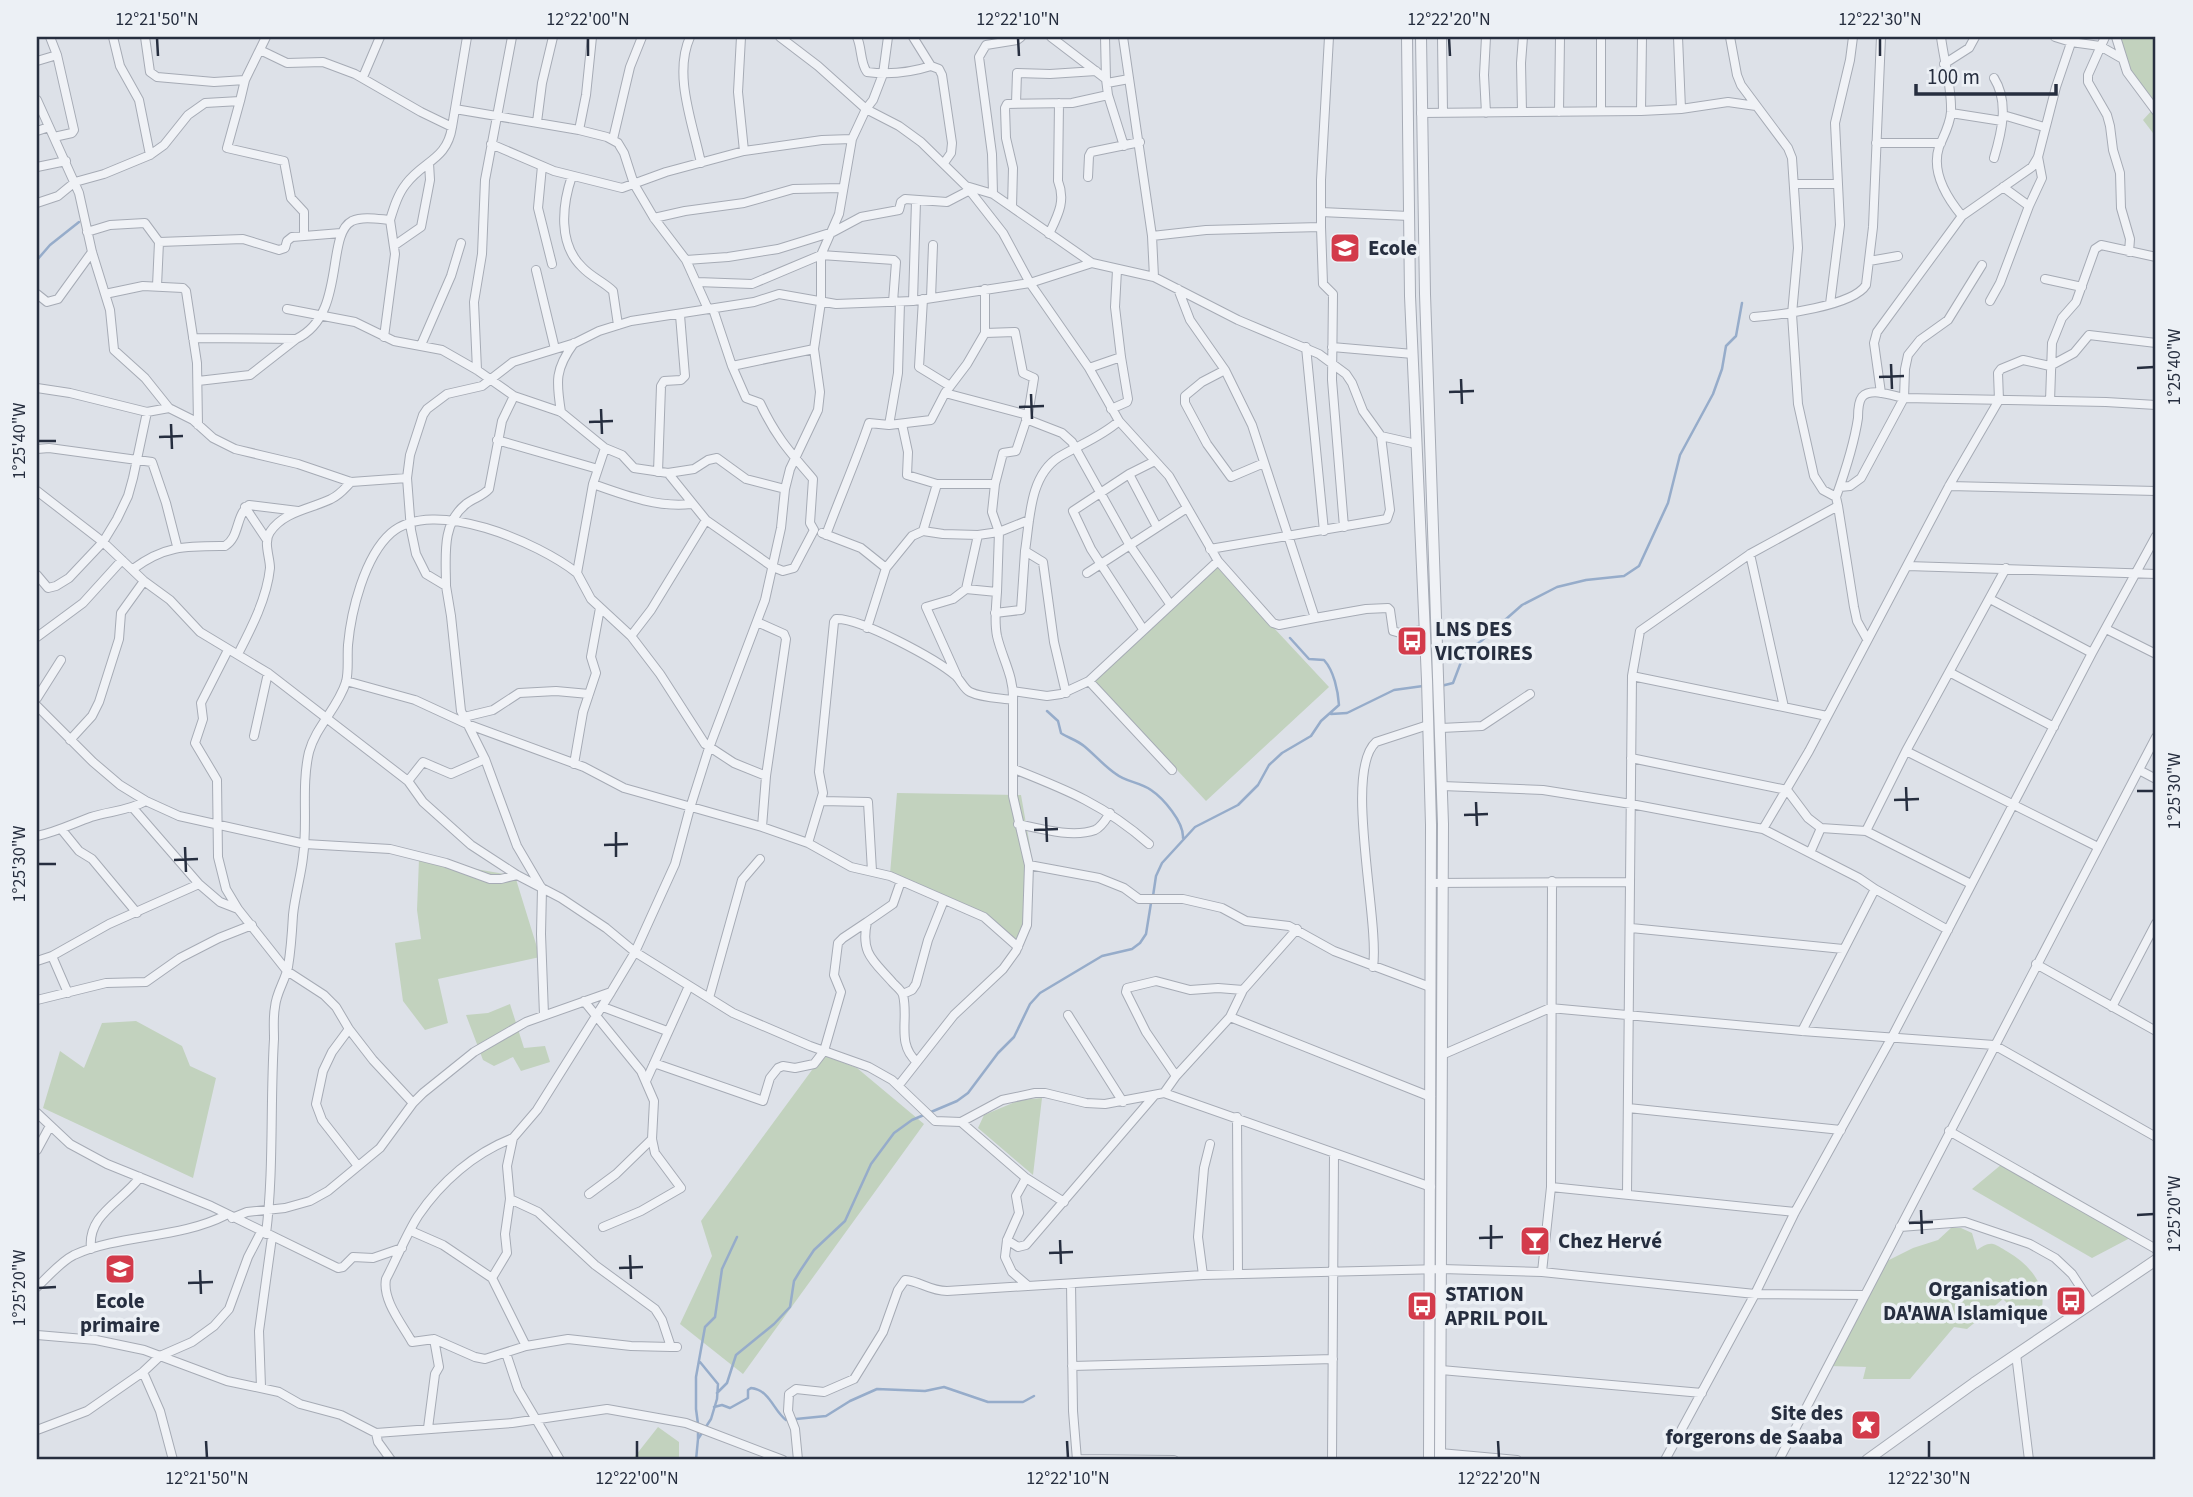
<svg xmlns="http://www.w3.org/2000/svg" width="2193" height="1497" viewBox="0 0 2193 1497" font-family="'Source Sans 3',sans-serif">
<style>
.green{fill:#c2d2be}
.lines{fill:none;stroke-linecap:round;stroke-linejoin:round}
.stream{stroke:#96acca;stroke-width:2.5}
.minor-casing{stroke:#a6abb5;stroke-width:10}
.tertiary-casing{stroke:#a6abb5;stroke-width:12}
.minor{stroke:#f0f2f6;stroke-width:8}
.tertiary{stroke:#f0f2f6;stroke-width:10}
.ticks{fill:none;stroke:#262e3f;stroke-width:2.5}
.labels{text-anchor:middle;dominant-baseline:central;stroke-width:7;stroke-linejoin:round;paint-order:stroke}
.poi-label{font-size:21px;font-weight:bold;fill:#262e3f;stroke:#ecf0f5;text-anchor:start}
.neatline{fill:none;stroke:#262e3f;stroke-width:2.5}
.ticks-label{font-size:18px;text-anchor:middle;fill:#262e3f}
</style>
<rect width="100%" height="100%" fill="#dde1e8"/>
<path class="green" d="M2111,37H2156V137L2143,120L2154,108L2121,58Z
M1215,565L1329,687L1206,801L1092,679Z
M897,793L1021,795L1031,852L1025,925L1017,944L983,912L890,874Z
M419,859L515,876L540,957L438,979L448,1023L425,1030L403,1001L395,943L421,939L417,910Z
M510,1004L524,1048L545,1046L550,1062L521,1071L513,1057L494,1066L483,1060L466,1015L488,1013Z
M136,1021L182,1046L190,1066L216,1078L193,1178L43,1108L60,1051L84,1068L102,1023Z
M823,1055L857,1068L924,1124L743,1374L680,1324L712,1256L701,1221Z
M1042,1098L1033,1175L978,1128L984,1115L1020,1100Z
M2002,1164L2130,1238L2092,1258L1972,1189Z
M1951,1228H1961L1972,1233L1977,1250C1982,1247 1987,1243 1993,1244C1998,1245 2004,1250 2008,1252C2030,1265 2048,1286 2041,1312L2035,1315L2015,1311L2003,1299L1967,1329L1954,1327L1910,1379H1863L1866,1367L1828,1366L1881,1264L1913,1248L1938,1240Z
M658,1427L679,1442V1460H632Z"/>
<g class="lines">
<path class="stream" d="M37,260L50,245L79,222
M1441,686L1453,683L1466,649L1480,642L1522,605L1557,587L1586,580L1624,576L1639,566L1668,503L1680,455L1713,394L1722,369L1726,346L1736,336L1742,303
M1047,711L1058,721L1061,733C1068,738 1077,740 1084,746C1095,755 1104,766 1116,774C1126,782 1140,782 1151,790C1163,798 1184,822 1183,838
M1331,714L1347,713L1394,690L1423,686
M1153,896L1156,876L1162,863L1195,827L1238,805L1258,785L1269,765L1282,753L1311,736L1321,721L1339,705C1338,691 1334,671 1324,660L1309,659L1290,638
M717,1393L727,1383L736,1355L774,1324L790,1307L794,1281L800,1271L814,1250L845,1221L871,1164L894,1133L912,1120L957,1101L968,1093L998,1053L1014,1037L1030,1004L1040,993L1102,956L1132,949L1140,943L1146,934L1151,903
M714,1407L722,1405L730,1408L748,1398V1390L751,1388C770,1390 773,1410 786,1420L826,1416L850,1401L877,1389L925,1391L944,1387L988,1402H1023L1034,1396
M698,1424L696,1409V1377L705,1327L715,1317L722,1269L737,1237
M698,1439V1430
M696,1460L698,1439L711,1419L717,1399L718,1384L700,1362"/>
<g class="minor-casing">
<path id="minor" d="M113,37L120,66L139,100L150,155
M145,37L150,72L157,77L214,82L245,80
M690,37C673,75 693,124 701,163
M741,37L738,92L744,151
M780,37L818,66L866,109L899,126L921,142L966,186L993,194L1092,263L1154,277L1238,320L1319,354L1346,374L1352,383L1363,411L1381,436L1416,444
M857,37C862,48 860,63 867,72C890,75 909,73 931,66
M913,37L931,66L939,69L942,75L952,143L951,153L944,163
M1051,37L1106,79L1108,95L1124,146
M1105,37L1106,79
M1123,37L1152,236
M1442,37L1443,113
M1678,37L1681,109
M1730,37L1737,75L1741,85L1788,148L1792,158L1798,248L1792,314L1798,404L1814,476L1823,490L1836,497L1838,506
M1941,37C1944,61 1952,87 1951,112C1950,125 1944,135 1939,147C1931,172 1947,198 1962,216
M2055,37L2071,42L2100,46L2121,58
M2105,37L2088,75V82L2107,115L2110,126L2113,150L2120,173L2121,208L2130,239L2129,252
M2116,37L2127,72L2156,111
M260,50L287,63L323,62L355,74L421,112L452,127L455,109L579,130L607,137L618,143L624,153L634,184L654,218L686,260L708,309
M37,61L57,55L50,37
M1944,64L1969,48L1975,37
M363,77L380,37
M1107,83L1129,79
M37,100L79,193L92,252L110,310L114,350L145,378L169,408L193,420L213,438L235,449L298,464L351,482L407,478
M240,101L227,148L284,161L291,198L304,212V235
M1016,103L1017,73L1050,74L1096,71
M455,109L467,37
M1601,111V37
M1641,111L1642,37
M1522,112L1521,63L1523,37
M1559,112L1560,37
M1421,113L1641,111L1681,109L1728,102L1756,106
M1486,113L1484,75L1486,37
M1951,113L2002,121
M2003,115L2044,127
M537,122L542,83L553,37
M579,130L586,95L592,37
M37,131L49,127
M54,137L72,133L74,130L57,55
M613,139L630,67L642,37
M1876,143H1941
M491,144L554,171L622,188L666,172L744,151L822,140L852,139
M1994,158C2002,131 2009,102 1994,78
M542,166L538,208L552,264
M37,167L66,161
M572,176C562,205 558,244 582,267C591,277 604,282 613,291L618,325
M1088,177L1089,156L1091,152L1140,142
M1794,184H1837
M967,187L1003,233L1030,283L1089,368L1119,421L1169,476L1218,561L1273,623L1279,625L1315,618
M993,194L992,154L979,57L986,45L1017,40L1021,37
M37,203L58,196L75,182L104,174L150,155L164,145L188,115L205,103L240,101L245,80L266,37
M2029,206L2042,178L2038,157
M1012,207L1013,168L1006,138L1005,108L1007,104L1072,103L1108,95
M1321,212L1409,216
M654,218L685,211L744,203L793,189L843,188
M1321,227L1323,284L1333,294L1332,380L1344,527
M87,232L110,225L145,223L159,242
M1049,234C1058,215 1066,201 1058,181L1059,103
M395,245L421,227L430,180L429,163
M686,260L728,257L778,249L833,232L861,217L899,210L901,202L905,199L947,202L970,190
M1869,261L1898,256
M536,270L555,349
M1154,277L1152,236L1206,230L1321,227V180L1329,37
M2045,279L2082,287
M697,282L752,284L821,255L894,260L896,262L893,302
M157,286L159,242L243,239L279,250L285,248L287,241L292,237L341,233
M985,289V333L1015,332L1023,373L1034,378L1028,415L1016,451L1003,453L995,484L992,512L999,532L997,592
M1178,289L1190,320L1225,370L1252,425L1315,618L1366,609L1388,608L1390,610L1393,631L1400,633L1424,630
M37,294L47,302L58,299L92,252
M105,294L143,286L183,288L186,291L197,363L198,425
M931,298L933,245
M923,299L919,367L950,386
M913,301L916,201
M1990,301L2000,283L2029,206L2003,187
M1830,304L1840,225L1835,123L1850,60L1853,37
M287,309L355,322L394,341L442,350L477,370L514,396
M1754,317C1780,315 1853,306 1866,285L1873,227L1881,37
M384,337L395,254L390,220
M193,338L296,339C347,315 325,235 352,221C363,216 378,219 390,220C394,207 398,194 406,184C423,161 447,160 452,127
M421,345L451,276L461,243
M1306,347L1324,531
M1332,347L1413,354
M732,366L814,349
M1089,368L1121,357L1115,307L1117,270
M477,370L474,302L482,254L485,180L512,37
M1225,370L1202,382L1185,396V403L1207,444L1231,477L1264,463
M198,381L250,375L296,339
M37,388L70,393L147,412L169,408
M945,393L1028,415
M1881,393L1874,343L1877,332L1962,216L2032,167L2038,157L2056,87L2073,37
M2050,401L2052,343L2062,318L2076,302L2095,249L2101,245L2156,257
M1111,409L1127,402L1128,399L1121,357
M561,412C556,381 555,369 574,343
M1026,419L1062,433L1072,442L1129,544L1170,604
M902,424L908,452L907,475L937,484
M889,425L898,373L900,302
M497,440L598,469
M605,448L593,484L577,573L591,599L631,636L660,674L705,744L734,763L766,776
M37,449L49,448L152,462L166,503L177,546
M658,472L661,386L664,381L681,380L685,376L680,315
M668,473L694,469L708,460L717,458L746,479L785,489
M1129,474L1157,527
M593,484C624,495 658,508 691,504
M1949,486L2156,491
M1840,487L1850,486L1861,478L1904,398L1905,369L1908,355L1920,340L1948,320L1982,265
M37,491L103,542L144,581L170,600L200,632L268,673L408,781L423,802L471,845L517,875L561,898L606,928L635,952L733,1013L810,1046L869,1067L892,1080L935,1121L961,1122L1002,1100L1035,1093H1045L1086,1103L1105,1104L1164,1093L1431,1187
M1836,497C1845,472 1854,445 1858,418C1858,412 1858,402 1862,397C1871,387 1894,396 1904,398L2106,402L2156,405
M245,507L267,540
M923,531L943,534L978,535
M822,533L861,548L886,568L867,628
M826,535C840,497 856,461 869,423L889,425L931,420L945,393L967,364L985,333
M1210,549L1387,519L1390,510L1381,436
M1750,554L1784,707
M1907,566L2156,574
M886,568L912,536L923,531L937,484H995
M133,569C165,545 187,546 225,546C240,537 235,516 249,505L298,511
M1087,573L1187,508
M37,575L48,588L56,586L69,578L103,542L117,519L128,496L133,478L147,412
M446,586C446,556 441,524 466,504C474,498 483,496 489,489L502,421L514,396L561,412L605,448L622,455L634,468L668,473L706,520L773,567L783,571L794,568L814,530L810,523L813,479C790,452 776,437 760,403L746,398L732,366L713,309
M966,589L978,535L999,532L1029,520
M1990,599L2092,653
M995,613L1021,610L1025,551
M757,622L784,634L786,639L766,776L762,827
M1143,629L1091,549L1073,511L1129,474L1155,461
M2106,629L2156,654
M631,636L651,610L706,520
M37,637L83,603L122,560
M228,650L201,703L203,719L195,743L217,780L218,857L226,889L238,909
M238,654C251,629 267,598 270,568C270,557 263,542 270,532C284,511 311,509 331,499C340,495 345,488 351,482
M1949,672L2054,727
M957,676L926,607L953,599L966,589L997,592C996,607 994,621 997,636C1002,658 1014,676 1013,700
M1632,676L1827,716
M346,681L415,700L467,724L584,767L624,788L762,827L808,843L851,867L890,876L984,917L1018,947
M1089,681L1172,770
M1013,691L1047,696L1061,694L1089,681L1218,561
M1066,693L1054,642L1043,562L1025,551C1030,520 1029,476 1059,457C1079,445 1101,437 1119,421
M37,698L61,660
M37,706L93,762L120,785L146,801L179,816L305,844L390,849L446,863L490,879H501L517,875
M464,717L493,710L519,693L556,691L589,694
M1441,728L1482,726L1530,694
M254,736L268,673
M70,740L92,716L99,702L119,639L121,613L144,581
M1906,751L2098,847
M1631,758L1787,790L1808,818L1821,828L1866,831L1971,884
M574,764L583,712L596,673L591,657L600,608
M1014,769C1067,790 1105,805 1149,844
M2139,770L2156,779
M408,781L423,762L451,774L485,759
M1442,786L1543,790L1631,804L1763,829L1859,878L1875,889L1948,930
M822,801L868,802L872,871
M133,808L199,884L220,902L238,909L287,971L324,995L336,1007L349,1029L373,1060L413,1103
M1018,824C1041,829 1073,838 1095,830C1102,827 1106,819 1110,813
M1763,829L1809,751L1949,486L1999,400L1998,373L2001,369L2023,360L2050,366L2074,353L2089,335L2156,343
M62,830L79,851L92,859L137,913
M1866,831L1906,751L2006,568
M37,836C56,832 72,824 91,817C110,811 128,811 146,801
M808,843L823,793L819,772L834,622L836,619C861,618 936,659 956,676C961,681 964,689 970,692C982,698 1000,698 1013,700V796L1029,865L1027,925L1016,951L1003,969L954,1015L899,1085
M1810,853L1821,828
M1029,865L1099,878L1124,888L1139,899H1183L1222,908L1246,921L1289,926L1334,951L1430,987
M901,881L893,904L867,922C860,954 874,961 893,983C896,986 902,991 903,995C909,1019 896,1044 917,1062
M1430,883L1630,882
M541,887L517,846L485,759L461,711L451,616L446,586L426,574L416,554L411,530L407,478L410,455L423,415L427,409L447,394L482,386L513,362L575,343L599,331L631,321L754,302L779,294L836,304L913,301L1030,283L1092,263
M542,888L541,934L544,1015
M1631,928L1843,949
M52,956L68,993
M37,961L52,956L109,924L199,884
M2036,964L2156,1031
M1373,967C1380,921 1343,771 1376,742L1428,725
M903,994L912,990L916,984L928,940L944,900
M709,998L742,880L760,859
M37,1000L106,983L146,982L180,958L219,938L252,925
M584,1001L641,1071L654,1101L652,1139L655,1153L681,1188L641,1211L603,1227
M603,1007L667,1031
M2112,1007L2156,923
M1068,1015L1123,1102
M1230,1017L1431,1097
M349,1029L332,1052L323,1071L316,1104L322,1120L358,1166
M1802,1031L1875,889
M1444,1054L1550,1008L1802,1031L1994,1045L2156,1137
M654,1063L763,1101L770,1078L778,1068L783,1066L795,1068L814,1064L824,1051L841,992L834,975L838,943L843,938L867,922
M1176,1076L1146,1032L1126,992L1127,988L1156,981L1190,990L1218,988L1243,990
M646,1081L689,986
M1164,1093L1176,1076L1230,1017L1243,990L1297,929
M1628,1108L1841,1130
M37,1113L70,1144L107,1164L211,1206L338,1268L343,1267L353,1257L373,1258L402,1248
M1237,1117L1238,1274
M961,1122L1026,1178L1064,1202
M1949,1131L2156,1249
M513,1138C474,1153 441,1182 418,1216C406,1235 397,1258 386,1279C382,1300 402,1324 412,1342L434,1339L475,1357L485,1359L526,1346L568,1339L631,1346L671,1347
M37,1150L50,1126
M1026,1178L1016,1196L1019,1213L1007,1240L1005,1257L1012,1272L1027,1285
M1551,1187L1795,1212
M589,1194L616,1174L652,1139
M1627,1194L1632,676L1640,631L1750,554L1838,506L1854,607L1857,621L1867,639
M510,1199L538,1212L595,1265L655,1309L662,1320L671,1347H677
M232,1218L247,1212L285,1208L310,1201L328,1191L380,1148L413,1103L423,1093L474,1052L526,1022L611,992L635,952L675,864L690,808L709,748L765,600L781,528L785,489L790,469L818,410L820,392L814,349L821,302V255L839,214L852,139L866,109L873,100L883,74L888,37
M1900,1227L1965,1222L2030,1244L2055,1258L2072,1274L2091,1303
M411,1231L443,1245L492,1278L526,1346
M266,1234C274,1169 270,1104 274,1039C274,1028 273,1017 275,1007C276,993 285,981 288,967C291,949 292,933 293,915C295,895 301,876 303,857C308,823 301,786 309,752C316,726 338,708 346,682C349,671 347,657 348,645C351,612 364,557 391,533C433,496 539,543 577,573
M1007,1240L1018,1247L1026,1245L1154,1096
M91,1249C87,1214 123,1201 140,1177
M1542,1272L1551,1187L1552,881
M1203,1275L1198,1237L1204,1168L1210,1144
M492,1278L507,1253L505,1234L510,1199L507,1166L513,1138L537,1110L611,992
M1071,1284L1073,1411L1077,1460
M37,1287C48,1277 60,1262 74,1255C121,1234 179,1239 226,1215
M37,1335L96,1340L144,1350L227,1381L279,1392L300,1404L341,1415L376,1433L512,1423L607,1409L686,1423L783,1460
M506,1353L518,1389L560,1460
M2016,1354L2029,1460
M1072,1366L1333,1359
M1441,1370L1702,1393
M143,1372L160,1411L173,1460
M261,1387L259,1331L272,1237
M428,1428L435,1374L439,1367L434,1339
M37,1430L87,1411L143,1372L160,1356L192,1342L214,1326L229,1309L248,1257L261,1232
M376,1433L378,1442L391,1460
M1440,1453L1517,1460
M1077,1459L1174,1460
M798,1460L795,1429L788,1411L789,1394L796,1389L824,1392L854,1379L883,1332L898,1290L905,1280C920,1281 929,1291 947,1291L1203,1275L1442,1269L1542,1272L1755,1294L1864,1295
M1332,1460L1334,1153
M1665,1460L1755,1294L1795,1212L1892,1037L2092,653L2156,536
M1779,1460L2156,737"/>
</g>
<g class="tertiary-casing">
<path id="tertiary" d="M1407,37L1410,296L1427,680L1431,825L1429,1460
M1421,37L1425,294L1443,824L1440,1460
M1867,1460L1974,1383L2156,1260"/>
</g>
<use href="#minor" class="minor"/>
<use href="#tertiary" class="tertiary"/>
</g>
<path class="ticks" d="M157,38L158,56M588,38V56M1018,38L1019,56M1449,38L1450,56M1880,38V56M1891,364L1892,389M2137,368L2154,367M1879,377L1904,376M1461,379L1462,404M1449,392L1474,391M1031,394L1032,419M1019,407L1044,406M601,409L602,434M589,422L613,421M171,424L172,449M159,437L183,436M38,441H56M1906,787L1907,811M2137,791H2154M1894,800L1919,799M1476,802L1477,826M1464,815L1488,814M1046,817L1047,842M1034,830L1058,829M616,832V857M604,845L628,844M185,847L186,872M174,860L198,859M38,864H56M1921,1210L1922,1234M2137,1215L2154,1214M1909,1223L1933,1222M1491,1225V1249M1479,1238L1503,1237M1060,1240L1061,1264M1049,1253L1073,1252M630,1255L631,1279M619,1268L643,1267M200,1270L201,1294M188,1283L213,1282M38,1288L56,1287M206,1441L207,1458M637,1441V1458M1067,1441L1068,1458M1498,1441L1499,1458M1929,1441V1458"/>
<defs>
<g id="school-square" transform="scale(1.575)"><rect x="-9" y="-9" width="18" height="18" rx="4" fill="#d33b4b" stroke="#ecf0f5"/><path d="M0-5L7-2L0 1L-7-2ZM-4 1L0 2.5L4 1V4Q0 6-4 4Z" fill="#fff"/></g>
<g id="bus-square" transform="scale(1.575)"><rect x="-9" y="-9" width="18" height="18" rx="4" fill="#d33b4b" stroke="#ecf0f5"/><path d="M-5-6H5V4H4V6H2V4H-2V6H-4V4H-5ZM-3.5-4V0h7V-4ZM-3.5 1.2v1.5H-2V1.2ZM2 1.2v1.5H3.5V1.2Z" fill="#fff"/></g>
<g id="bar-square" transform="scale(1.575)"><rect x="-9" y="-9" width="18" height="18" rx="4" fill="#d33b4b" stroke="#ecf0f5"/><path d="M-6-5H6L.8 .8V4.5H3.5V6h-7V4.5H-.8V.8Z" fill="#fff"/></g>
<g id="sight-square" transform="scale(1.575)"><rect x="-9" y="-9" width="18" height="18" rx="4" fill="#d33b4b" stroke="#ecf0f5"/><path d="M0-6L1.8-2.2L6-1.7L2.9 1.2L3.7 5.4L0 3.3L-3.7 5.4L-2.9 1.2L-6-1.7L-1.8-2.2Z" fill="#fff"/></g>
</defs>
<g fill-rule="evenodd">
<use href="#school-square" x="1345" y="248"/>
<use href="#bus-square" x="1412" y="641"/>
<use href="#bar-square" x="1535" y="1241"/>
<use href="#school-square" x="120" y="1269"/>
<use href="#bus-square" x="2071" y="1301"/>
<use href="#bus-square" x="1422" y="1306"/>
<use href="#sight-square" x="1866" y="1425"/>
</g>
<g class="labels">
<g class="poi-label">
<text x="1368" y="248">Ecole</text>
<text x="1435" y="629">LNS DES<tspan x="1435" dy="24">VICTOIRES</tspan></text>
<text x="1558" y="1241">Chez Hervé</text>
<text x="2048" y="1289" text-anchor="end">Organisation<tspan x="2048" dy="24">DA'AWA Islamique</tspan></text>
<text x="1445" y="1294">STATION<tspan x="1445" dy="24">APRIL POIL</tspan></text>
<text x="120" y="1301" text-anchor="middle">Ecole<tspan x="120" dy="24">primaire</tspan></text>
<text x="1843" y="1413" text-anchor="end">Site des<tspan x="1843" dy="24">forgerons de Saaba</tspan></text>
</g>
</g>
<rect width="2193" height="1497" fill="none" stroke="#ecf0f5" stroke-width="77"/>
<path d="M1916 84v10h140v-10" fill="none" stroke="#262e3f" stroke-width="3.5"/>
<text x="1927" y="84" font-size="21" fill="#262e3f" stroke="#ecf0f5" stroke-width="5" paint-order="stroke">100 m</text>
<rect x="38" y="38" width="2116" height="1420" class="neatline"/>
<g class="ticks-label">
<text x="157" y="25">12°21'50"N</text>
<text x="588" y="25">12°22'00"N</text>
<text x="1018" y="25">12°22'10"N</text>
<text x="1449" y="25">12°22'20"N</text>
<text x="1880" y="25">12°22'30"N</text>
<text transform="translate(2174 367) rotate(-90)" y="6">1°25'40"W</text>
<text transform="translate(19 441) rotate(-90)" y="6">1°25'40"W</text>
<text transform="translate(2174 791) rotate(-90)" y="6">1°25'30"W</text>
<text transform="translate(19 864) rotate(-90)" y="6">1°25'30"W</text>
<text transform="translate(2174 1214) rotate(-90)" y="6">1°25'20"W</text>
<text transform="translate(19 1288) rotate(-90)" y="6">1°25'20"W</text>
<text x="207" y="1484">12°21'50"N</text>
<text x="637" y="1484">12°22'00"N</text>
<text x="1068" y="1484">12°22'10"N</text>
<text x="1499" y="1484">12°22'20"N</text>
<text x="1929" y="1484">12°22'30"N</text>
</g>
</svg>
